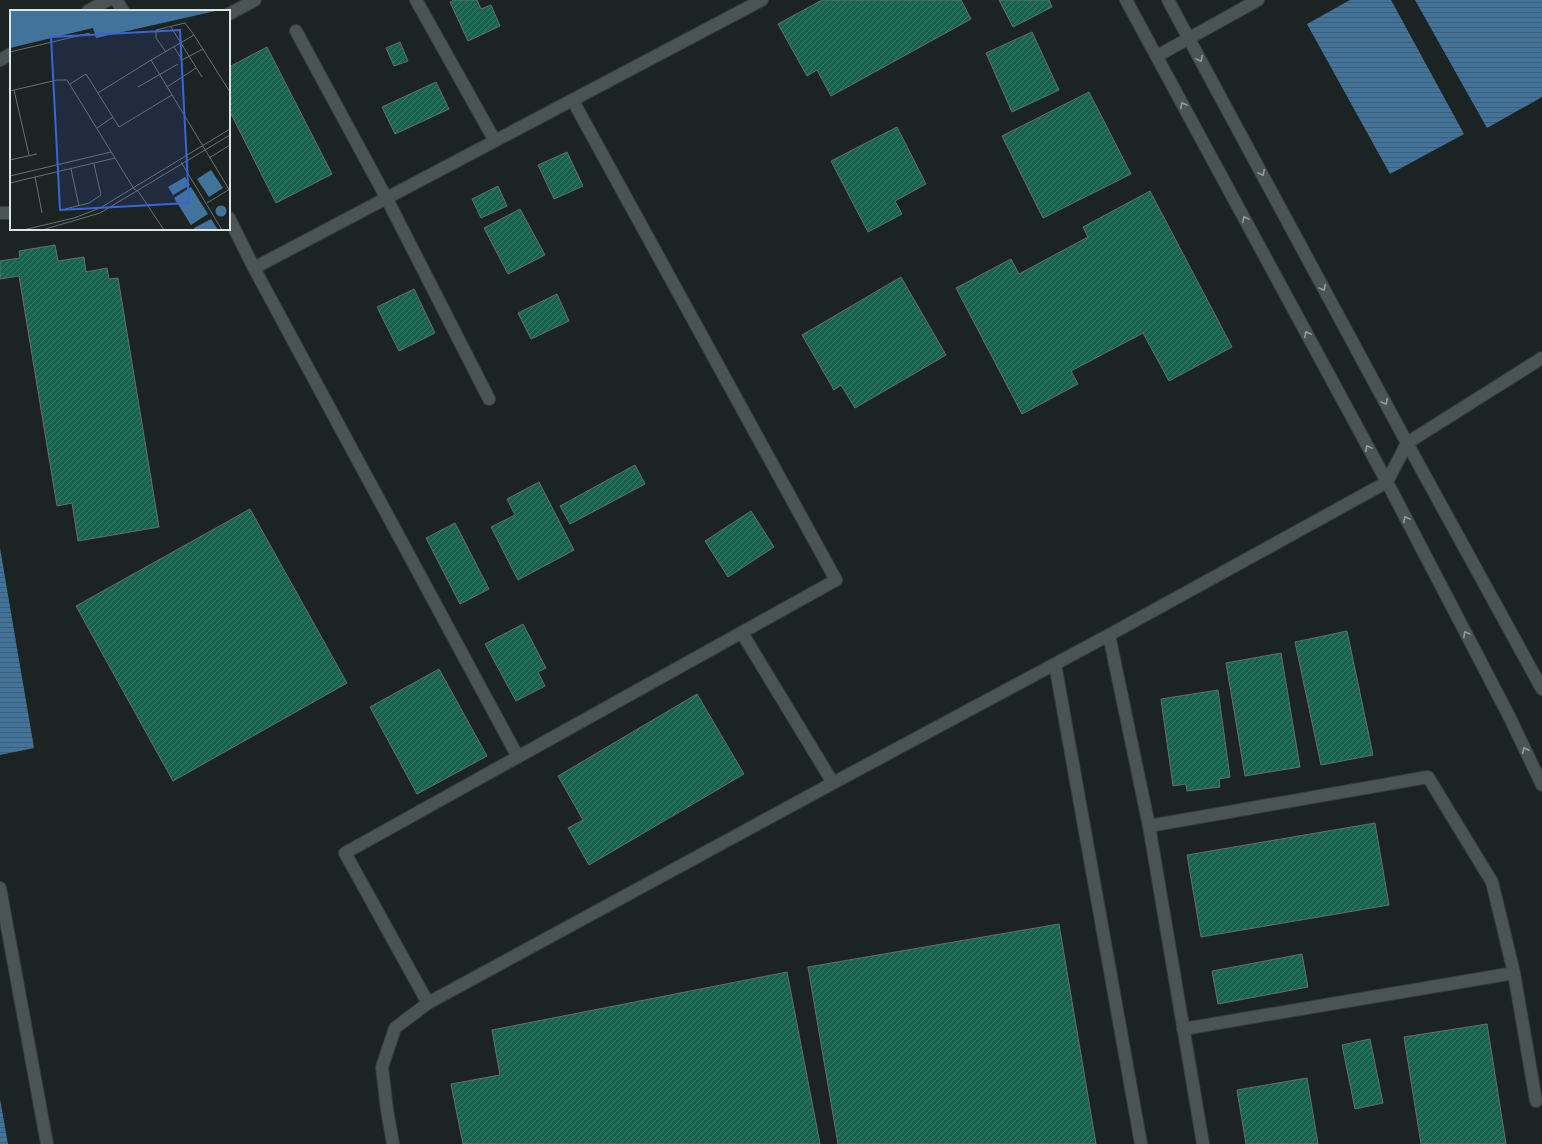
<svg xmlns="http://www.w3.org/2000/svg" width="1542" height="1144" viewBox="0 0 1542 1144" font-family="Lato,sans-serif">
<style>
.water{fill:url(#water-rules)}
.building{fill:url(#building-hatch);stroke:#666e6a}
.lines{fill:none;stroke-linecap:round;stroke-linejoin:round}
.minor-casing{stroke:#363d3c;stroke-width:14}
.minor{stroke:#4b5454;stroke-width:12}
.oneway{stroke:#969d9c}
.inset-road{fill:none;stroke:#6b7171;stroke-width:1}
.view{fill:#3a65da;fill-opacity:0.15;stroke:#3a65da;stroke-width:2}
.inset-edge{fill:none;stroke:#e1e6e5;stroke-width:2}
</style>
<defs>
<pattern id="water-rules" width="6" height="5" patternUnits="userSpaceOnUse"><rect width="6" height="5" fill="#42749b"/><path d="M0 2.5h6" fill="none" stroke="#435c70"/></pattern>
<pattern id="building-hatch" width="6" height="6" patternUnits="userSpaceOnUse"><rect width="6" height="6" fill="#18634b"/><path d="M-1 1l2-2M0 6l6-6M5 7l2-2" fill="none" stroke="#397965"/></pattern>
</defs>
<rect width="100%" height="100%" fill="#1c2323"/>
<path class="water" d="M1350,0H1391L1464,134L1390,174L1307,24Z
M1415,0H1542V97L1487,128Z
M0,548L34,748L0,755Z
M0,1099L8,1144H0Z"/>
<path class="building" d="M454,0H477L481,9L491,5L500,26L468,41L450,2Z
M822,0H961L971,19L831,96L817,70L807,76L778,24Z
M999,0H1049L1052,7L1013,27Z
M1032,32L1059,90L1012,112L986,53Z
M400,42L408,61L394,66L386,48Z
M267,47L332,174L276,203L229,110V67Z
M436,82L449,109L395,134L382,107Z
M1089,92L1131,174L1043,218L1002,136Z
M897,127L926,184L895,201L902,214L868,232L831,161Z
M567,152L583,186L554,199L538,165Z
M498,186L507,206L481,218L472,199Z
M1150,191L1232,347L1169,381L1143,333L1071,371L1078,384L1022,414L956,288L1011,259L1019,274L1088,237L1083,227Z
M520,209L545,255L508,274L484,228Z
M55,245L58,261L84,257L86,272L107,268L109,279L118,278L159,527L78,541L72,503L57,506L19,276L0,279V261L20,258L19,251Z
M901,277L946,355L855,408L841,385L834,390L802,335Z
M414,289L435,333L399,351L377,307Z
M557,294L569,321L531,339L518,313Z
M635,465L645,484L570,524L560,506Z
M539,482L574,550L518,580L491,527L515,515L507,499Z
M250,509L347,683L173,781L76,606Z
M751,511L774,547L728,577L705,541Z
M455,523L489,589L460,604L426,538Z
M523,624L546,668L538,672L545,686L516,701L485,644Z
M1347,631L1373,755L1321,765L1295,642Z
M1281,653L1300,767L1245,776L1226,663Z
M439,669L487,756L417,794L370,707Z
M1218,690L1230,777L1219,779L1220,787L1187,791L1186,784L1173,786L1161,699Z
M697,694L744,774L589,865L568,828L583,820L558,776Z
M1375,823L1389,905L1201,937L1187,855Z
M1059,924L1096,1144H838L808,967Z
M1302,954L1308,987L1218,1004L1212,971Z
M787,972L820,1144H463L451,1084L500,1075L492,1030Z
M1487,1024L1506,1144H1421L1404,1037Z
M1370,1039L1383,1103L1355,1109L1342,1045Z
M1307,1078L1318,1144H1246L1237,1090Z"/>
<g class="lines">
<g class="minor-casing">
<path id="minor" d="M116,0L123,11
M416,0L495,141
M1126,0L1387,482L1509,716L1542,785
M1168,0L1407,443L1542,689
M88,11L108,0
M229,14L255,0
M296,31L387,199L489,399
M1157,56L1258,0
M0,60L11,54
M0,213H11
M229,218L254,268L762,0
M254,268L518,757
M742,633L833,783
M1109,635L1149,826L1203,1144
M1055,664L1141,1144
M1149,826L1428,777L1492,882L1514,973L1536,1101
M0,888L47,1144
M428,1003L345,853L836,580L573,101
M1183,1029L1514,973
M393,1144L387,1110L382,1067L395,1028L428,1003L833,783L1109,635L1387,482L1407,443L1542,358"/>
</g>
<use href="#minor" class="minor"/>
</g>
<defs><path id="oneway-chevron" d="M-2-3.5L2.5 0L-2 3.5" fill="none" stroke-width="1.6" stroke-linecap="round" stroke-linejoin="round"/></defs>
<g class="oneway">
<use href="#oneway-chevron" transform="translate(1200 59) rotate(62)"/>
<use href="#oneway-chevron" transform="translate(1183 105) rotate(-118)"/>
<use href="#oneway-chevron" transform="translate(1262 173) rotate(62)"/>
<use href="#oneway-chevron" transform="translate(1245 219) rotate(-118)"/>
<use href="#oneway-chevron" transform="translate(1323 288) rotate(62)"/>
<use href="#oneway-chevron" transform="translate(1307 334) rotate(-118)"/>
<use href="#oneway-chevron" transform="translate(1385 402) rotate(62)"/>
<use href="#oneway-chevron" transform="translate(1368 448) rotate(-118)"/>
<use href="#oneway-chevron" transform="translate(1406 519) rotate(-118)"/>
<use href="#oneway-chevron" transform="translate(1466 634) rotate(-118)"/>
<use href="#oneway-chevron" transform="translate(1525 750) rotate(-115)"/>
</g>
<g transform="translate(10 10)">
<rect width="220" height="220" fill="#1c2323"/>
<path d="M0,0H210L86,28L83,18L0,38ZM201,160L213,178L199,187L187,169ZM175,167L180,175L163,185L158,177ZM181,177L198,204L181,215L164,188ZM205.5 201a5.5 5.5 0 1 1 11 0a5.5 5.5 0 1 1-11 0ZM201,209L208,220H185L184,218Z" fill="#42749b"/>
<path class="inset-road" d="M161,17L192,67M164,37L172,50L193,39M0,42L80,23M156,42L146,28V20L175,13L184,25M60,74L76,64L109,117L162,85M128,77L168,54M157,77L186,58M4,80L19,145M0,81L47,70H57L124,179L128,181L154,220M220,82L184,25L141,50L220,181M88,83L141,50M87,118L103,107M199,148L220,135M0,150L27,144M171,152L212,220M61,159L69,196M0,166L101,142M25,167L32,203M0,173L105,148M197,193L220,179M55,199L79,193L91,185L84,154M13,220L64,208L90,198L220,119M32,220L90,203L220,125"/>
<path class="view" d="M170,20L179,193L50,200L41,27Z"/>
<rect width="220" height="220" class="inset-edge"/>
</g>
</svg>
